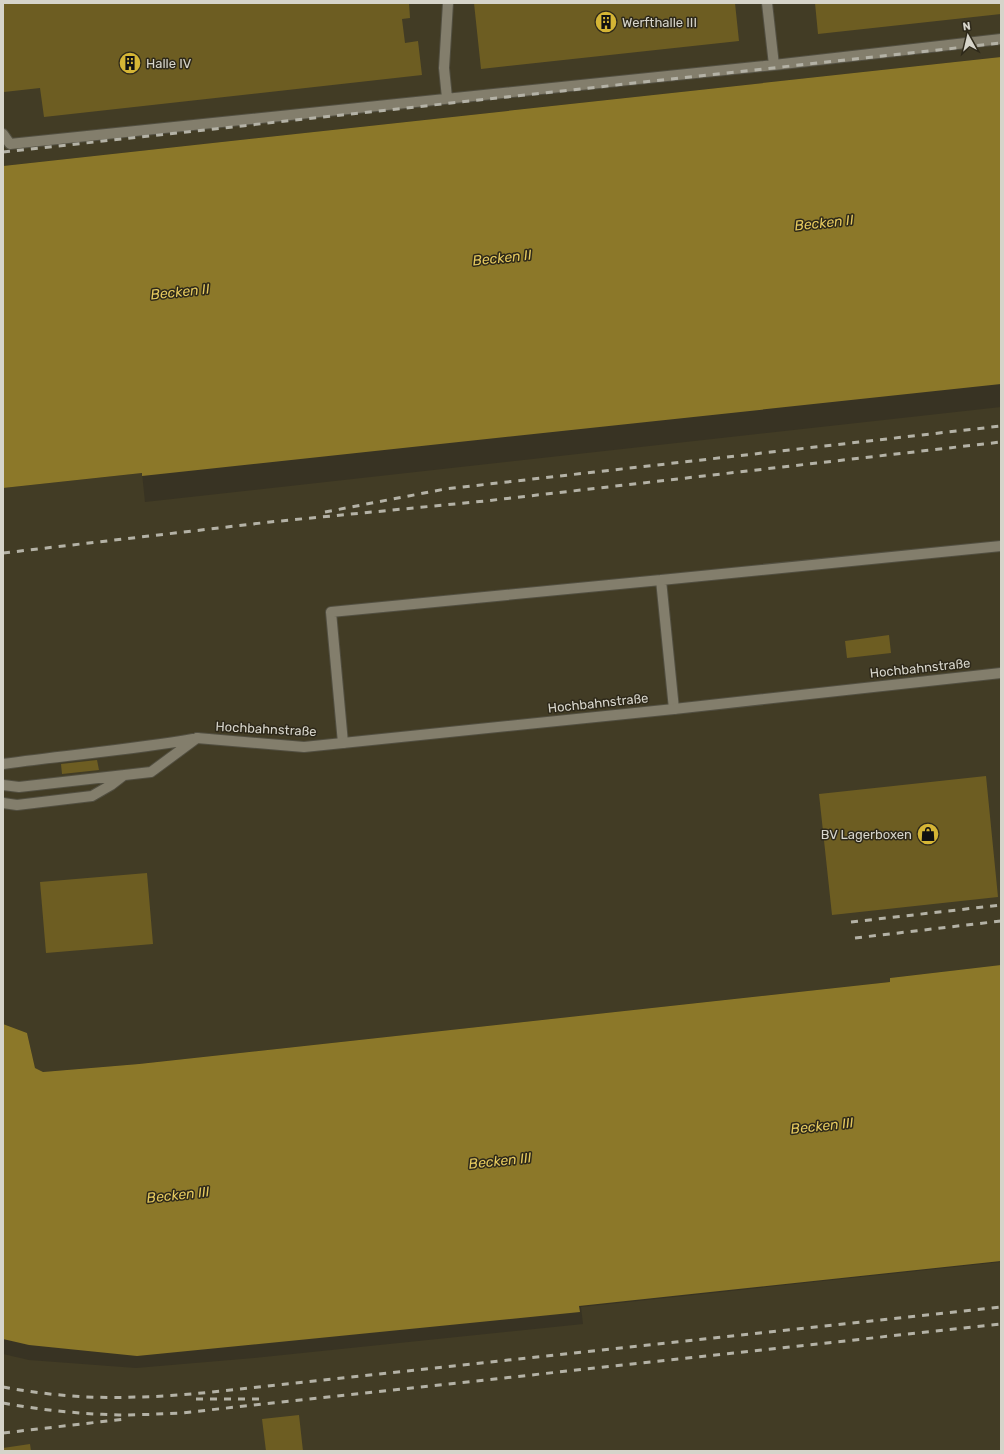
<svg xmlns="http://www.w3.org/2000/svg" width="1004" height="1454" viewBox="0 0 1004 1454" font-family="Rubik,sans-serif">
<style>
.built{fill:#423c25}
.water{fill:#8c7829}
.building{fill:#6d5d22}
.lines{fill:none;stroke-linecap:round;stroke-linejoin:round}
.service-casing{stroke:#524f41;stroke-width:12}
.minor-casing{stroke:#524f41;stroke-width:12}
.service{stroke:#837e6c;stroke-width:10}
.minor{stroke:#837e6c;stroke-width:10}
.rail{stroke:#b4b2a6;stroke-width:3;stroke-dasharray:7 7;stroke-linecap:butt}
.labels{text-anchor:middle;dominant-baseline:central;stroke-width:3;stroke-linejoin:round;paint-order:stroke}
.poi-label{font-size:13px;fill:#d6d4ca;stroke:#2e291a;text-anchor:start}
.street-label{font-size:13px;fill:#d6d4ca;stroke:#2e291a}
.water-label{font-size:14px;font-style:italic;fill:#e5c95e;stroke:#2e291a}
</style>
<rect width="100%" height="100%" fill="#383323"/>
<path class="built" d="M3,3H1001V57L3,166Z
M1001,407V965L890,978V982L139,1064L43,1072L35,1068L27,1033L3,1024V488L142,473L145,502Z
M1001,1262V1451H3V1354L29,1360L136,1368L254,1358L583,1324L581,1307Z"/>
<path class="water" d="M1001,57V384L142,476V473L3,488V166Z
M1001,965V1261L579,1306L580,1312L137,1356L29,1345L3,1339V1024L27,1033L35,1068L43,1072L139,1064L890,982V978Z"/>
<path class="building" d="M3,3H409L410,18L402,19L405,43L418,41L422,75L44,117L40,88L4,92L3,82Z
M474,3H735L739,41L481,69Z
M815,3H1001V14L818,34Z
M889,635L891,653L847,658L845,641Z
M97,760L99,770L62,774L61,764Z
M986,776L998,897L832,915L819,794Z
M147,873L153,944L46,953L40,882Z
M299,1415L303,1451H266L262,1419Z
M30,1444L31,1451H3V1448Z"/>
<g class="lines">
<g class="service-casing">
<path id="service" d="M767,3L774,65
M447,98L444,68L448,3
M3,134L10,144L774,65L1001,39
M674,709L661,580L1001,546
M343,743L331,612L661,580
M3,764C66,755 130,750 193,739
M3,785L19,787L151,772L197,738
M3,803L17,805L92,796L111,785L124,775"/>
</g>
<g class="minor-casing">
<path id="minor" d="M197,738L304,747L674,709L1001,673"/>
</g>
<use href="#service" class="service"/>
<use href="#minor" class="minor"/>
<path class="rail" d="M3,152L1001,43
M325,512L445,489L1001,426
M3,553L270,522L485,501L1001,442
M851,922L1001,905
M855,938L1001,921
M3,1387C46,1395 91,1399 135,1397C157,1397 180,1395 202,1393L1001,1307
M196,1399H266
M3,1403C41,1410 80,1414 119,1415C139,1415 160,1414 181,1413L1001,1324
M3,1433L125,1419"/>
</g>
<defs>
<g id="building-disc" transform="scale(1.15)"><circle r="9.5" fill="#d5b535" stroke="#2e291a"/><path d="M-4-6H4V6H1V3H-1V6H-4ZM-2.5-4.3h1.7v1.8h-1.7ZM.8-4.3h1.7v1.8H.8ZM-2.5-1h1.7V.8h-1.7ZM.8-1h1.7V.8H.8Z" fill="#111"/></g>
<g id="shop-disc" transform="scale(1.15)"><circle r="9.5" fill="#d5b535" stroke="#2e291a"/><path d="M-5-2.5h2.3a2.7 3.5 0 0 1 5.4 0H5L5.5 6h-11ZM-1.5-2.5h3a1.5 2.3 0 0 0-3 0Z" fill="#111"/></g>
</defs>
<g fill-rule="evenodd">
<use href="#building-disc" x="606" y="22"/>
<use href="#building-disc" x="130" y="63"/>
<use href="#shop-disc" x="928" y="834"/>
</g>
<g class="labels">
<g class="poi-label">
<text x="622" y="22">Werfthalle III</text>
<text x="146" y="63">Halle IV</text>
<text x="912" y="834" text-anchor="end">BV Lagerboxen</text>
</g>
<g class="street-label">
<text transform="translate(920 668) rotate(-6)">Hochbahnstraße</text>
<text transform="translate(598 703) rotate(-6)">Hochbahnstraße</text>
<text transform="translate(266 729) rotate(3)">Hochbahnstraße</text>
</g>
<g class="water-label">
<text transform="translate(824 223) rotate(-6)">Becken II</text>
<text transform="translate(502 258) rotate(-6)">Becken II</text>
<text transform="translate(180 292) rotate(-6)">Becken II</text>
<text transform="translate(822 1126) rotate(-6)">Becken III</text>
<text transform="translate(500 1161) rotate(-6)">Becken III</text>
<text transform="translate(178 1195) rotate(-6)">Becken III</text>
</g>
</g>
<rect width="1004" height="1454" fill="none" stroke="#d6d4ca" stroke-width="8"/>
<g transform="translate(968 36) rotate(352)" stroke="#2e291a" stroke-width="3" paint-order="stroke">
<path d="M0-3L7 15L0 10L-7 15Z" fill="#d6d4ca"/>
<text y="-6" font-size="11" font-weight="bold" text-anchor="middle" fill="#d6d4ca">N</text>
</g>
</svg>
